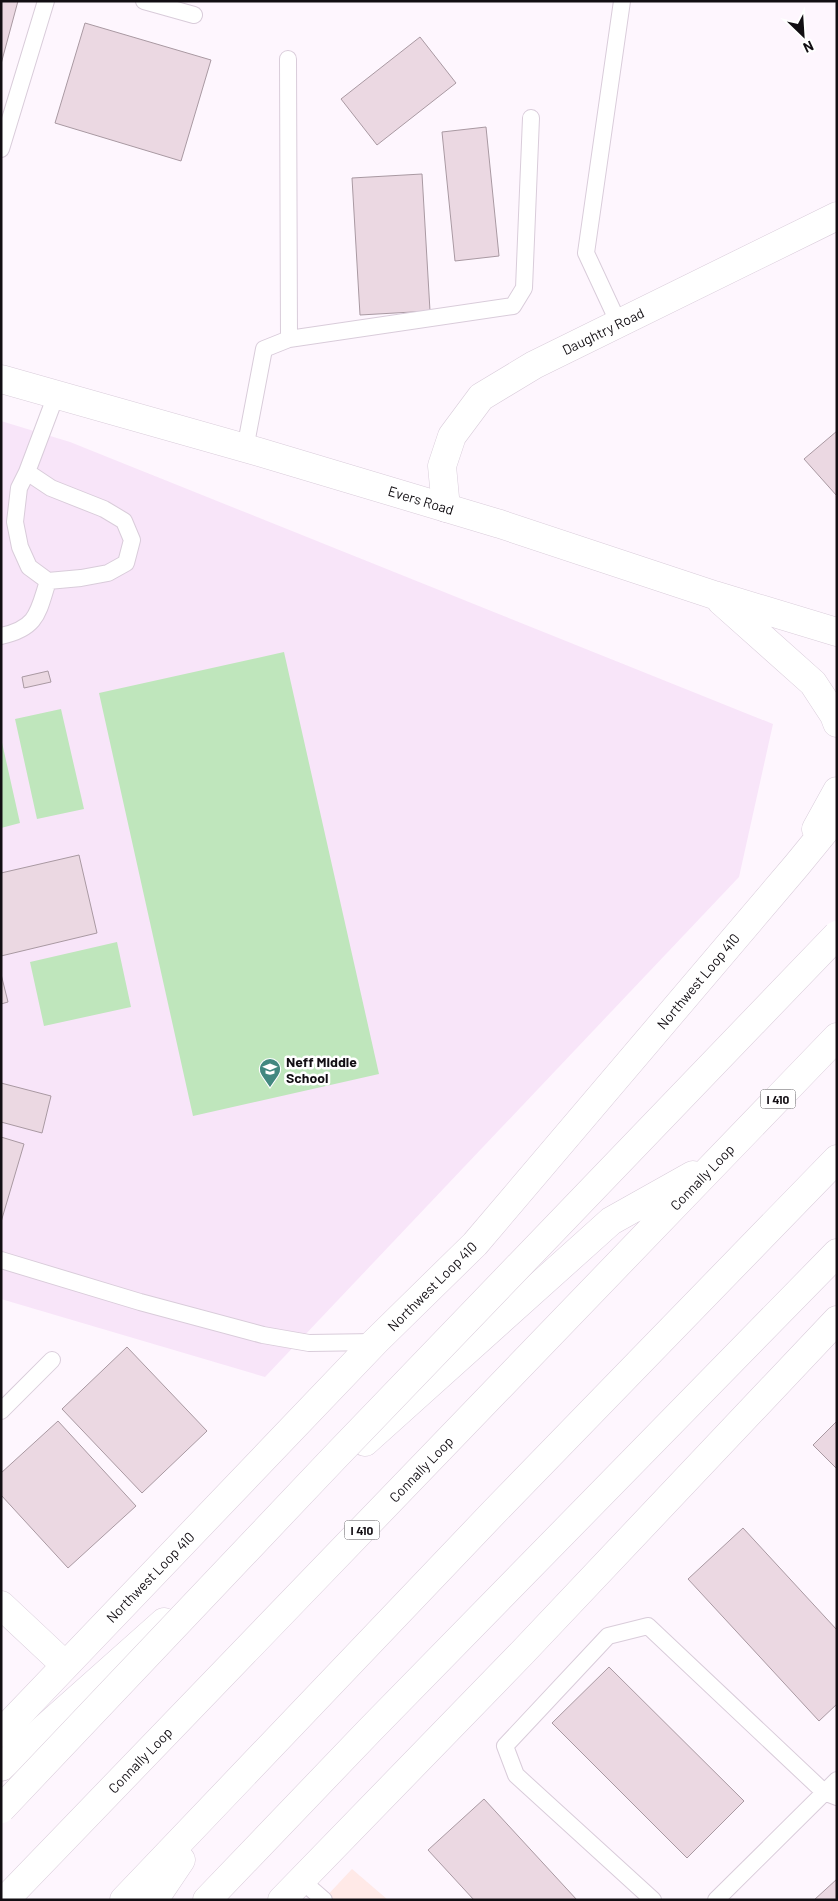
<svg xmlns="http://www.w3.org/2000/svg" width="838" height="1901" viewBox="0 0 838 1901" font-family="Barlow,sans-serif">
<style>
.commercial{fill:#ffe9e7}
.built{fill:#f8e5f9}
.green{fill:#bfe6bc}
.building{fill:#ebd8e2;stroke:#a999a2}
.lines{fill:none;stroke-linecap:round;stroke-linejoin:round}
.lane-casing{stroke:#d9ccda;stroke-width:18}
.street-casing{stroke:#d9ccda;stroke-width:29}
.secondary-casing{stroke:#d9ccda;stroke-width:29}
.highway-casing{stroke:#d9ccda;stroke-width:29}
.lane{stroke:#fff;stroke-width:16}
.street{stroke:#fff;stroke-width:28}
.secondary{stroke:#fff;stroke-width:28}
.highway{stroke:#fff;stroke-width:28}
.highway-bridge-casing{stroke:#d9ccda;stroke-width:29;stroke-linecap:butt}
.highway-bridge{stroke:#fff;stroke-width:28}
.labels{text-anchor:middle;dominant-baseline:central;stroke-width:5;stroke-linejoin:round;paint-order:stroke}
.shield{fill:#fff;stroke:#59565a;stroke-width:1}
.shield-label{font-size:12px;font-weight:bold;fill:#120e13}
.street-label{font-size:14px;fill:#120e13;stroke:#fff}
.poi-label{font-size:14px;font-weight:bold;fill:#120e13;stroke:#fff;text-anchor:start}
</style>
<rect width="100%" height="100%" fill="#fef6fe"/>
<path class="commercial" d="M352,1869L388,1900H323Z"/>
<path class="built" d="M1,421L70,442L773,724L739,877L265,1377L1,1299Z"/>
<path class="green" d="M284,652L379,1074L193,1116L99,693Z
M61,709L84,809L37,819L15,719Z
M1,738L20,823L1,828Z
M117,942L131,1007L44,1026L30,962Z"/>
<path class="building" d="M1,1H18L1,64Z
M85,23L211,60L181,161L55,123Z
M420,37L456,83L377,145L341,99Z
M486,127L499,256L455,261L442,132Z
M422,174L430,311L360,315L352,178Z
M837,431V496L804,459Z
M48,671L51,682L24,688L22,677Z
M79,855L97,933L1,956V873Z
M1,974L8,1002L1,1004Z
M1,1083L51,1096L42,1133L1,1122Z
M1,1137L24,1144L1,1222Z
M127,1347L207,1431L142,1493L62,1409Z
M58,1421L136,1506L68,1568L1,1495V1473Z
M837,1421V1469L813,1445Z
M743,1528L837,1630V1704L819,1721L688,1579Z
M609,1667L744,1801L687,1858L552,1723Z
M484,1799L577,1900H474L428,1850Z
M837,1879V1900H814Z"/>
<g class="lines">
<g class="lane-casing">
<path id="lane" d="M144,1L194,15
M288,59L289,339
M1,149L46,1
M619,324L586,253L622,1
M245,449L264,349L289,339L513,306L524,288L531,118
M27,472L51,488L104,509L124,521L132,540L126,563L108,573L81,578L48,581L29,567L20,547L15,522L19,488L27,472L56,395
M1,636C38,628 38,612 48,581
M1,1260L140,1302L263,1335L309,1343L375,1342
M1,1411L52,1360
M301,1880L324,1900
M653,1900L516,1775L505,1746L608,1636L648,1626L824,1792L837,1797
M716,1900L837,1780"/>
</g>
<g class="street-casing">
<path id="street" d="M446,508L442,466L452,436L481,397L534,365L837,216
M1,1605L65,1665"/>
</g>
<g class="secondary-casing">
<path id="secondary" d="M1,379L259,452L500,524L714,595L837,632
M721,601L813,683L834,715L837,723
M816,829L837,791
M1,1733L375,1342L475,1244L797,865L837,816
M282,1900L522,1653L837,1320"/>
</g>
<g class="highway-casing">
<path id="highway" d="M365,1442L611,1221L693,1175
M1,1767L164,1622
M5,1900L837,1037
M124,1900L495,1511L837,1159
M154,1900L181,1860
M207,1900L370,1730L837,1253"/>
</g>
<use href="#lane" class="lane"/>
<use href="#street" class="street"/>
<use href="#secondary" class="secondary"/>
<use href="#highway" class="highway"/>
<g class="highway-bridge-casing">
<path id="highway-bridge" d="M1,1809L334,1458L837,935"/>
</g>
<use href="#highway-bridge" class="highway-bridge"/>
</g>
<defs>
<g id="school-pin" transform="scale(1.125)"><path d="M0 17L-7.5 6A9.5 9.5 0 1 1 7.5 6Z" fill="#428880" stroke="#fff"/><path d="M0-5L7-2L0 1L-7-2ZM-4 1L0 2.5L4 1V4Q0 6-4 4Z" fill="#fff"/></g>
</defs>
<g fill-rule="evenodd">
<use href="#school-pin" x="270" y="1069"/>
</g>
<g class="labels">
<g class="shield">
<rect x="760.5" y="1089.5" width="35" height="19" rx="4"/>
<rect x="344.5" y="1520.5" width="35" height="19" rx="4"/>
</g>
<g class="shield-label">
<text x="778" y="1099">I 410</text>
<text x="362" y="1530">I 410</text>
</g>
<g class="street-label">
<text transform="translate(603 331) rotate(-26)">Daughtry Road</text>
<text transform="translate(421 500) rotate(17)">Evers Road</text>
<text transform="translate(698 981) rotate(-50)">Northwest Loop 410</text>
<text transform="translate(702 1177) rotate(-46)">Connally Loop</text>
<text transform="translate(432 1286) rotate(-45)">Northwest Loop 410</text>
<text transform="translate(421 1469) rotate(-46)">Connally Loop</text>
<text transform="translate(150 1577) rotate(-46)">Northwest Loop 410</text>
<text transform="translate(140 1760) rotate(-46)">Connally Loop</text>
</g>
<g class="poi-label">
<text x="286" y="1061">Neff Middle<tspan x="286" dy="16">School</tspan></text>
</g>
</g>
<rect width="838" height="1901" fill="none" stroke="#120e13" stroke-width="5"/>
<g transform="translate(803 35) rotate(155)" stroke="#ffffff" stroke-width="4" paint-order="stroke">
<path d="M0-4L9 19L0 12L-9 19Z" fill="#120e13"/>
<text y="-8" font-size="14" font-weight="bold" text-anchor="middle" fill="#120e13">N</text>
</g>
</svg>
